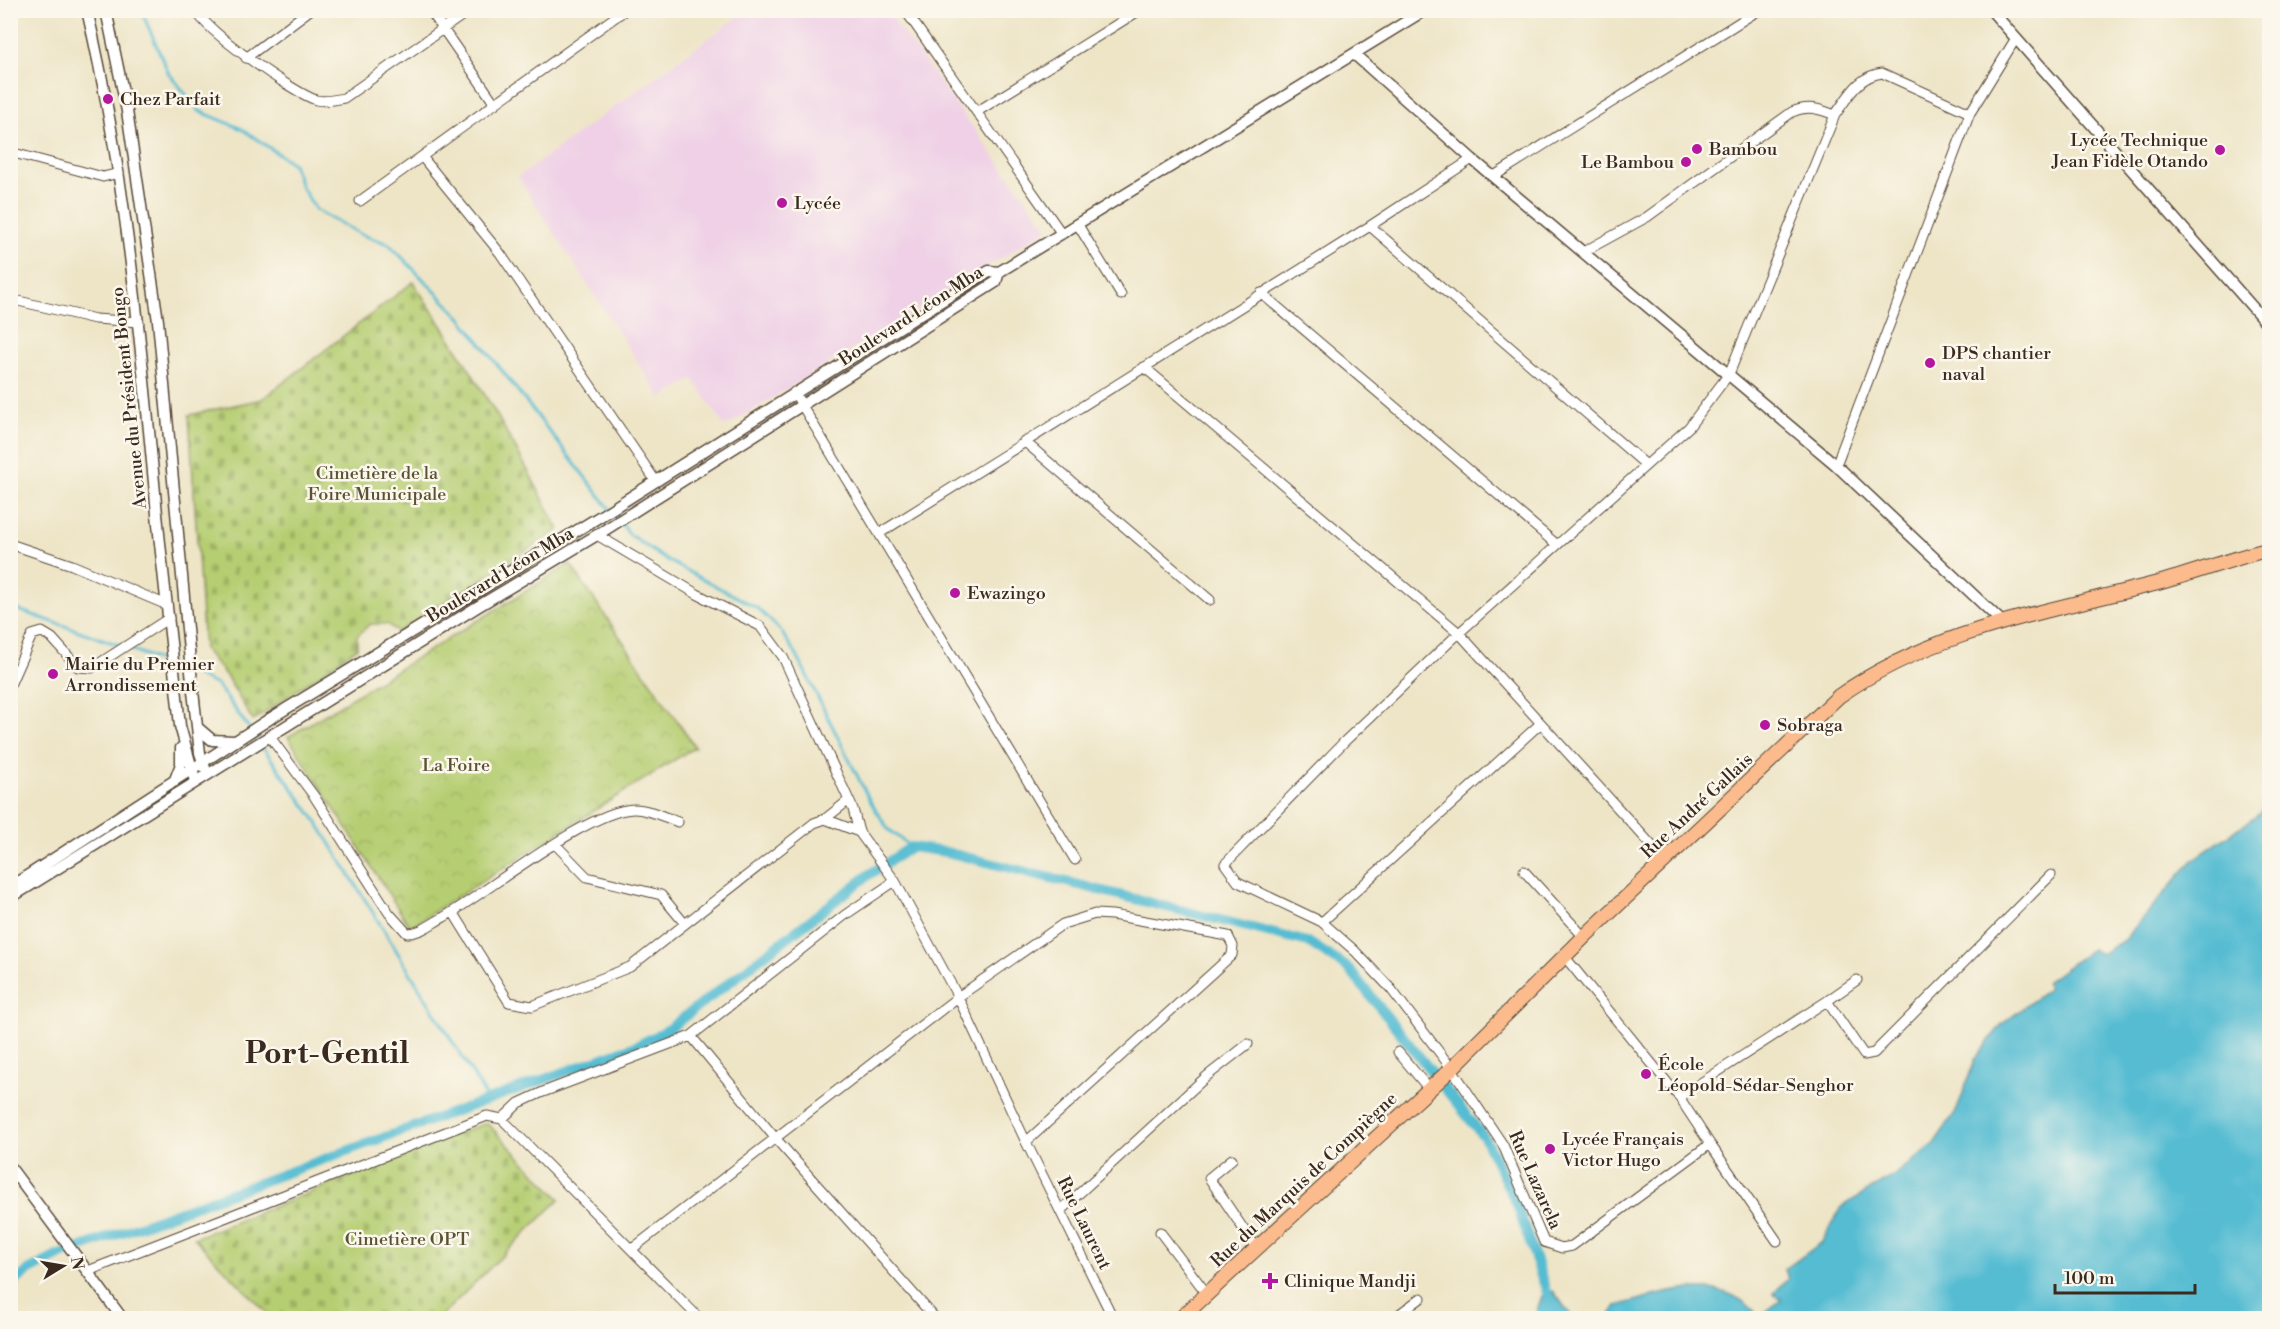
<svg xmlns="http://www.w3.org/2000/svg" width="2280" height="1329" viewBox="0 0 2280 1329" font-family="'Libre Bodoni',serif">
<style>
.built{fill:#efd0e6}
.cemetery{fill:url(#cemetery-stones);stroke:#787c48;stroke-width:1.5}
.park{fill:url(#park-crowns);stroke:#787c48;stroke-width:1.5}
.water{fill:#55bcd2;stroke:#487378;stroke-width:1.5}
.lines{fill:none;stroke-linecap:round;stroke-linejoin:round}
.stream{stroke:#55bcd2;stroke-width:3}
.canal{stroke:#55bcd2;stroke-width:10}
.minor-casing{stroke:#564637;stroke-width:11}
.tertiary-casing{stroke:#564637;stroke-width:13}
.primary-casing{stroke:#564637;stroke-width:16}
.minor{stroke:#fff;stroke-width:9}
.tertiary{stroke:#fff;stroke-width:10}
.primary{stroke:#fbbb8c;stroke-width:14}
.poi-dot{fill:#b5179e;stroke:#fbf7ec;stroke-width:2}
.labels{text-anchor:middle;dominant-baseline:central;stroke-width:5;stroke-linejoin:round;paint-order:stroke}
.poi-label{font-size:18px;fill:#3b2a1e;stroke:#fbf7ec;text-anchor:start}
.street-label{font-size:18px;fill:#3b2a1e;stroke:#fbf7ec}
.park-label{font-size:18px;fill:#5a5333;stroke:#fbf7ec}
.town-label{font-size:30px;font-weight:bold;fill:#3b2a1e;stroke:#fbf7ec}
</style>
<defs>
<pattern id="cemetery-stones" width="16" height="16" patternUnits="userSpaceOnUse" patternTransform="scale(1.5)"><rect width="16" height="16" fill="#b6ce72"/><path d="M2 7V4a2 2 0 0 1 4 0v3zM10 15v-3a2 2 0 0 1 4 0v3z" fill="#9db162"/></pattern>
<pattern id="park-crowns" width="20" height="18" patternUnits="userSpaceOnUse" patternTransform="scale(1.5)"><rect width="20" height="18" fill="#b6ce72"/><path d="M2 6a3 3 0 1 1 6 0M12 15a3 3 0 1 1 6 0" fill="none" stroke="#9db162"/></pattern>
</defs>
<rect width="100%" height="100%" fill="#fbf7ec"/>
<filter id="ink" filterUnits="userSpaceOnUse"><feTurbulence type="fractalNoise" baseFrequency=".0167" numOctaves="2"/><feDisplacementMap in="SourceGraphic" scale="12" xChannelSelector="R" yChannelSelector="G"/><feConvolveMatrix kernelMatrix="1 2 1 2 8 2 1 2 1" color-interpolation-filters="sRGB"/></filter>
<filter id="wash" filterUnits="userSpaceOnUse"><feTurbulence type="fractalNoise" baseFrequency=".008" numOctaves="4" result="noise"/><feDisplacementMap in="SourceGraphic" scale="24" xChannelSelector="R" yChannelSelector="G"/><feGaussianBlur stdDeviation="1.35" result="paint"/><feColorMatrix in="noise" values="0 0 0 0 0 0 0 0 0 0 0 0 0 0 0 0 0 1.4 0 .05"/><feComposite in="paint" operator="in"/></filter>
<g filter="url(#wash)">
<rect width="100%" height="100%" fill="#eee5c7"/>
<path class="built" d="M746,11H887L1048,229L725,427L693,379L661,398L518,177Z"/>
<path class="cemetery" d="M413,282C467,361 516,445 559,530L398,632L387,624H370L357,636V648L253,721L227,677L204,649L189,415L262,399Z
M487,1123L560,1199L439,1318H272L194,1238L395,1159V1155Z"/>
<path class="park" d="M570,564L695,747L410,927L288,737Z"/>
<path class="water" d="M2269,791V1318H1608L1616,1306C1663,1294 1723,1269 1759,1317L1781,1300L1774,1293L1788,1279L1785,1269L1822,1242L1841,1207L1895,1175L1933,1145L1957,1110L1975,1059L2001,1025L2049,988L2046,982L2092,949L2101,954L2124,940L2193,860L2262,812L2265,794Z
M1553,1291L1573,1318H1534L1542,1296Z"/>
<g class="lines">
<path class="stream" d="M141,10L168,72L199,111L242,129L293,164L301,186L316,210L362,235L389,244L461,318L617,518
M621,523L629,534L663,558L757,608L780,630L796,654L870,801L888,829L911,847
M10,607L122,646
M128,648L172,666
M195,675L217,685L257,739
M261,745L317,822L488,1099"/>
<path class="canal" d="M10,1286L28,1271L57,1256L636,1046L666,1031L870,874L911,847L946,852L1308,942L1348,968L1484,1137L1517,1205L1547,1293"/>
</g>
</g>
<g filter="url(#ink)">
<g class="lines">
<g class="minor-casing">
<path id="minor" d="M196,10C204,30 294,93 316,100C325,102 334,100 344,98L470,10
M430,10L495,104
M905,10L1062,234
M246,58L310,10
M978,111L1140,10
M10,152L103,177L119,173
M423,158L500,253L655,480
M1494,176L1759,10
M360,201L625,10
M1078,225L1121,295
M1370,226L1645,464
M1585,251L1647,217L1792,112C1809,105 1819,109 1835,115
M1261,293L1556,544
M10,299L95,319L139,322
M1144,367L1459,633L1665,860
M794,392L1075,860
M1024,441L1210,600
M1836,465L1970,113L2016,38
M880,533L1370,226L1472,159
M597,535L697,594L760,626L783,657L853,809L859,832
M10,544L72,565L167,605
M10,685L32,635L42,632L52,638L78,667L92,668L169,618
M270,737L314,796L389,913L407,933C420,934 432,923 444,917C486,893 590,809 634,809C649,809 664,817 678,822
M825,819L849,800
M556,845L587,877L661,895L685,924
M1524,871L1584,937
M453,912L509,1002L532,1006L630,967L814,823L825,819L859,832L895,881L958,997L1026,1142L1113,1318
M1322,922L1540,724
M1565,957L1679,1097L1827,1001L1864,1055L1874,1053L2051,875
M1827,1001L1857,980
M691,1036L776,1139L935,1318
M1398,1052L1429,1089
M1679,1097L1710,1144L1572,1246L1562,1248L1544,1242L1503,1145L1452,1069L1391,989L1355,951L1322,922L1238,882L1225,864L1345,741L1459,633L1689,427L1729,374L1835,115C1849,96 1858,76 1882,73L1970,113
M502,1119L519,1103L543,1092L691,1036L845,915L895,881
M1710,1144L1777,1241
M1232,1159L1209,1178L1257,1249
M1060,1211L1207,1076L1248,1044
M1160,1232L1207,1294
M632,1249L958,997L1063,924L1095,914L1112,915L1228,936L1233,946L1232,955L1026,1142
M88,1271L487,1116L502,1119L699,1318
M1394,1318L1421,1298"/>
</g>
<g class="tertiary-casing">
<path id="tertiary" d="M87,10C126,176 141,345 157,514C164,585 173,656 180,726L194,776
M106,10L127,111L158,321L192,682L200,753L205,768
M1991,10L2270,327
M1354,54L1472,159L1836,465L2002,622
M198,728L212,740L234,741
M174,782L181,764V748
M10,887L271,718L599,517L989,271L999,272L1425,10
M10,898L477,607L597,535L996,282L999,272
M10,1167L122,1318"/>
</g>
<g class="primary-casing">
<path id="primary" d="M1181,1318L1448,1072L1584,937L1839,696C1935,628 2054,611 2165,581C2200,571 2234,558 2270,549"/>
</g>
<use href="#minor" class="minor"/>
<use href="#tertiary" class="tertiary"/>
<use href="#primary" class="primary"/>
</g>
</g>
<g class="poi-dot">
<circle cx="108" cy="99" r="6"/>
<circle cx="1697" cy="149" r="6"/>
<circle cx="2220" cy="150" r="6"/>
<circle cx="1686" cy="162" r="6"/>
<circle cx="782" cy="203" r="6"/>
<circle cx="1930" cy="363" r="6"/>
<circle cx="955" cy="593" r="6"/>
<circle cx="53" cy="674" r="6"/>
<circle cx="1765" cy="725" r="6"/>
<circle cx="1646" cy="1074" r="6"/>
<circle cx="1550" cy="1149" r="6"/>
<path d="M1267 1272h6v6h6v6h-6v6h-6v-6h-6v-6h6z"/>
</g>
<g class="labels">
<g class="poi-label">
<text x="120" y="99">Chez Parfait</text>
<text x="2208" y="140" text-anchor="end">Lycée Technique<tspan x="2208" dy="21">Jean Fidèle Otando</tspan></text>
<text x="1709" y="149">Bambou</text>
<text x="1674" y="162" text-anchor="end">Le Bambou</text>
<text x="794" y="203">Lycée</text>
<text x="1942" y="353">DPS chantier<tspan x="1942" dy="21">naval</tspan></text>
<text x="967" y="593">Ewazingo</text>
<text x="65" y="664">Mairie du Premier<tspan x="65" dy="21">Arrondissement</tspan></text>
<text x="1777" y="725">Sobraga</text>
<text x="1658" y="1064">École<tspan x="1658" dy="21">Léopold-Sédar-Senghor</tspan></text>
<text x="1562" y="1139">Lycée Français<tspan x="1562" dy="21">Victor Hugo</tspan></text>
<text x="1284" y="1281">Clinique Mandji</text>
</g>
<g class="street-label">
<text transform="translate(911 316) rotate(-33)">Boulevard Léon Mba</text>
<text transform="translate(129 398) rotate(-96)">Avenue du Président Bongo</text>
<text transform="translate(500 575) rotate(-31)">Boulevard Léon Mba</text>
<text transform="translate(1697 806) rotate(-43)">Rue André Gallais</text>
<text transform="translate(1304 1180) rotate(-43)">Rue du Marquis de Compiègne</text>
<text transform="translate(1535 1180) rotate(66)">Rue Lazarela</text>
<text transform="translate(1084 1223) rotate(64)">Rue Laurent</text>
</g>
<g class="park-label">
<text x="377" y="473">Cimetière de la<tspan x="377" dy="21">Foire Municipale</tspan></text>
<text x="456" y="765">La Foire</text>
<text x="407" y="1239">Cimetière OPT</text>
</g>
<g class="town-label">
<text x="327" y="1054">Port-Gentil</text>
</g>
</g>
<rect width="2280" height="1329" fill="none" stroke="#fbf7ec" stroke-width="36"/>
<g transform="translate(63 1266) rotate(79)" stroke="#fbf7ec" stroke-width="4.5" paint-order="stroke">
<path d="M0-4.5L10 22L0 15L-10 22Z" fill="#3b2a1e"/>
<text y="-9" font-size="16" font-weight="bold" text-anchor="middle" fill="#3b2a1e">N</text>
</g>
<path d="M2055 1284v9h140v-9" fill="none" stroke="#3b2a1e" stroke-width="3"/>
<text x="2064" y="1284" font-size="18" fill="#3b2a1e" stroke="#fbf7ec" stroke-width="4.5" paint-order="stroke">100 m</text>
</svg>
